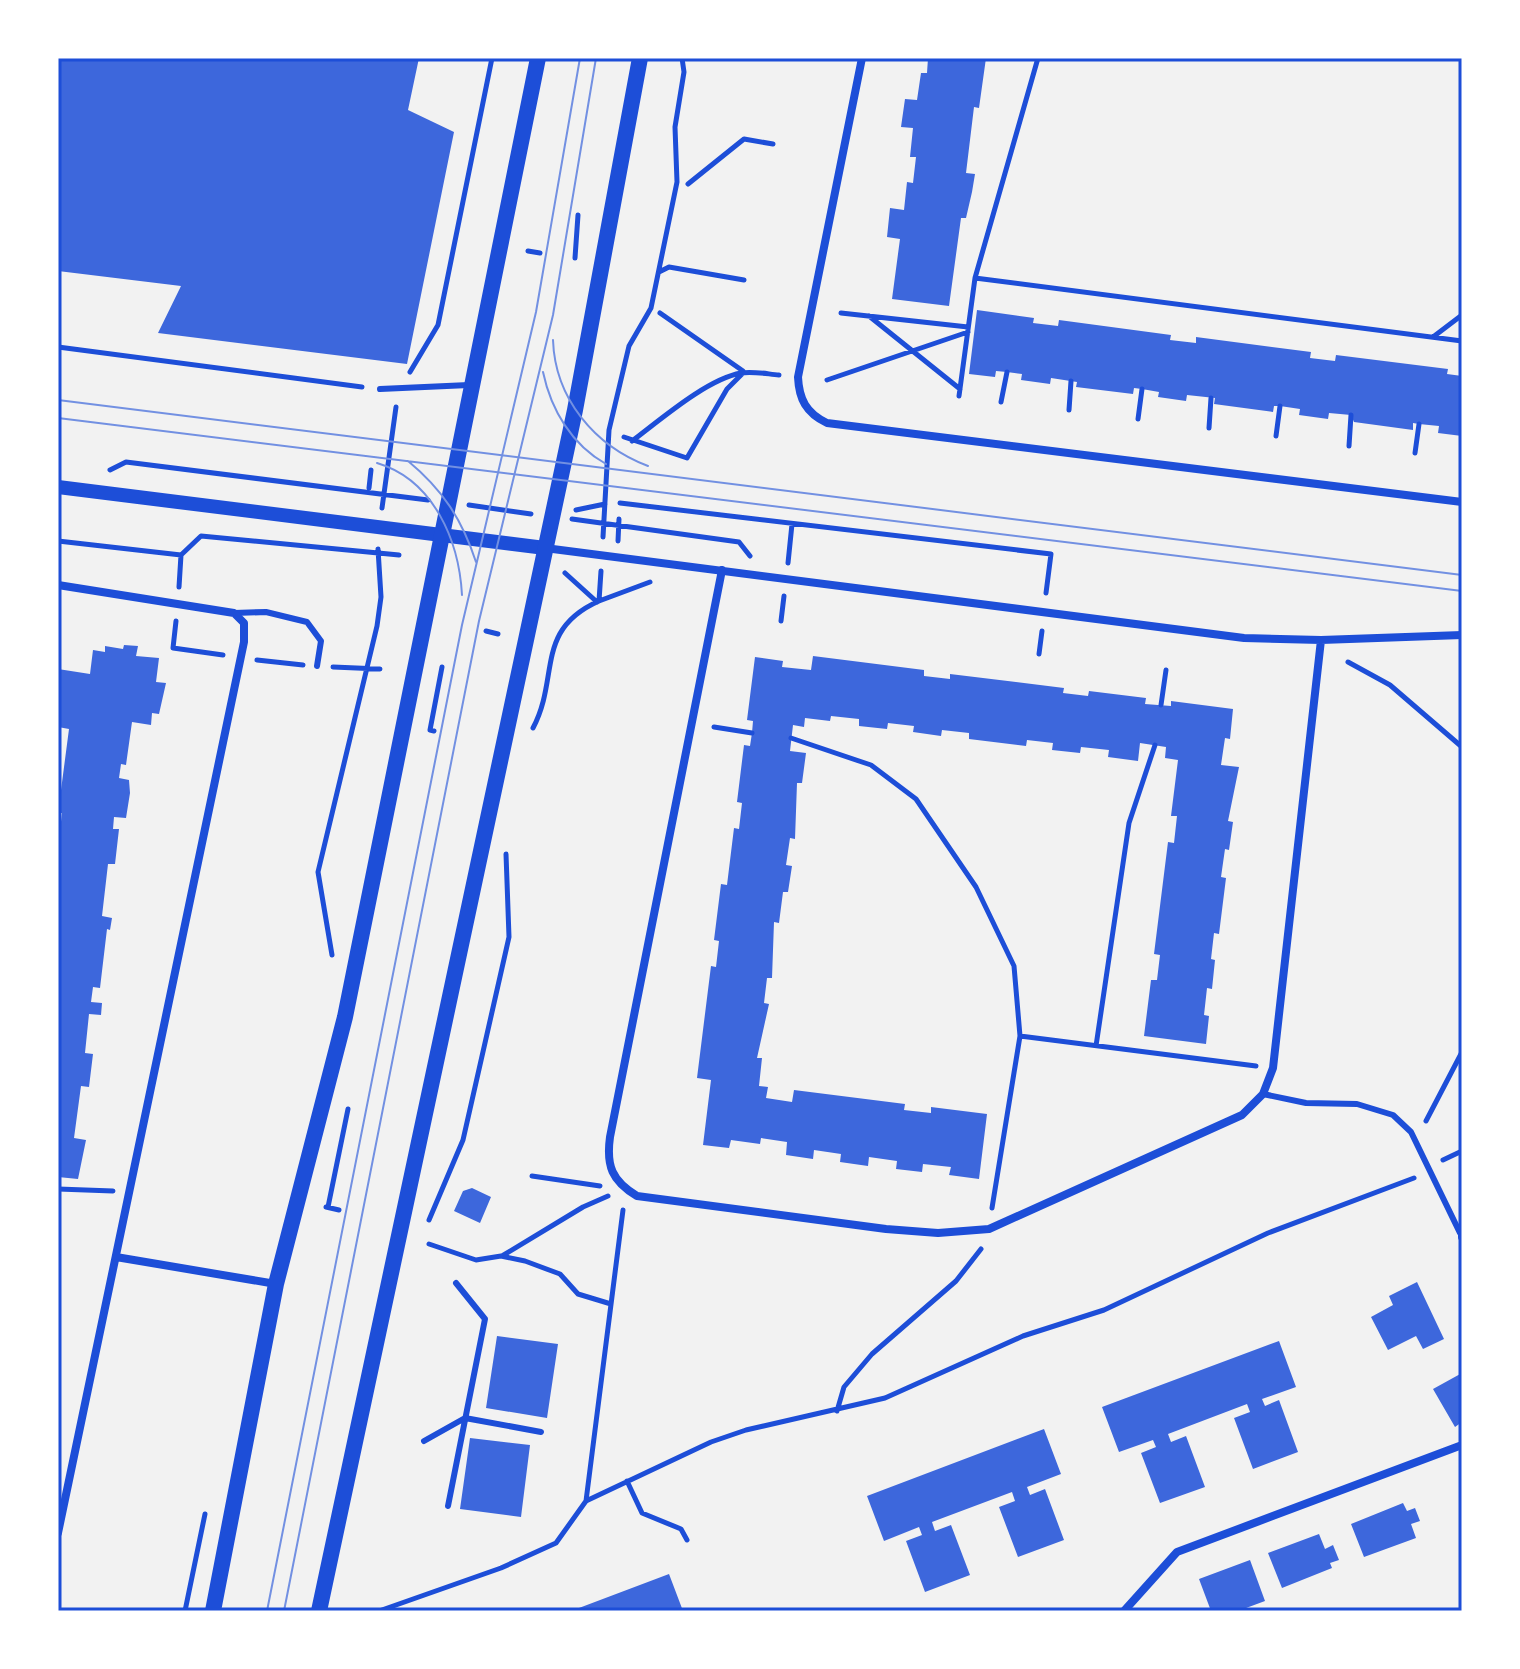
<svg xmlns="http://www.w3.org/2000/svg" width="1520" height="1669" viewBox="0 0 1520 1669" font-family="'IBM Plex Sans',sans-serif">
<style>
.building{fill:#3d67dc}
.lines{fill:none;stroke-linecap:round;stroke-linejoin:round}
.path{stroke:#1d4ed8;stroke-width:5}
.service{stroke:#1d4ed8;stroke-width:6}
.minor{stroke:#1d4ed8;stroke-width:8}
.tertiary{stroke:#1d4ed8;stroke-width:14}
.secondary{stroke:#1d4ed8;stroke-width:16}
.tram{stroke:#7290e2;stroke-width:2}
.neatline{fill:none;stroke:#1d4ed8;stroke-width:3}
</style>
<rect width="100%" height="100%" fill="#f2f2f2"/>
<path class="building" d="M58,58H419L408,110L454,132L407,364L158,333L181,286L58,271Z
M928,58H986L979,108L974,107L966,173L975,174L972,192L966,218H961L949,306L892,299L900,239L887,237L890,208L904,210L907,182L913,183L916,157H910L913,128L901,127L905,99L917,100L921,73H927Z
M977,310L1034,318L1033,323L1058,326L1059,320L1171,335L1170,340L1196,343V337L1311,352L1310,358L1335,361L1336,355L1448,369L1447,374L1462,376V436L1438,433L1439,426L1419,424L1413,423V430L1354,422L1351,415L1329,413L1328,419L1299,415L1300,409L1280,406H1274L1273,412L1214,404L1215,398L1187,395L1186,401L1158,397L1159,392L1142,389L1134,388L1133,394L1076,387L1077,382L1051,378L1050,384L1021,380L1022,374L1007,372L996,371L995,377L969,374Z
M124,645L138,646L136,656L159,658L156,682L166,683L159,714L152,713L151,725L132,722L126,765L121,764L119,778L129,780L130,793L126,818L114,817L113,829H119L115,864H108L102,916L112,918L110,930L107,929L100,988L93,987L91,1002L102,1003L101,1015L89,1014L85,1053L93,1054L89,1087L81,1086L74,1138L86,1140L78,1179L58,1177V848L62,813H58L69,729L58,727V669L90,674L93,650L105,652V646L123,649Z
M813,656L924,670V676L950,679V674L1064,688L1063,693L1088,696L1089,691L1146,698L1145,704L1171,706V701L1233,709L1230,739L1225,738L1221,765L1239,767L1228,821L1233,822L1229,850L1225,849L1221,877L1226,878L1219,934L1214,933L1211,959L1215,960L1212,989L1207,988L1204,1015L1209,1016L1206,1044L1144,1036L1151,980H1157L1160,955L1154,954L1168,842L1174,843L1177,816H1171L1178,760L1165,758L1166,747L1140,743L1138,761L1108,757L1109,750L1081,747L1080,753L1052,750L1053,743L1027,740L1026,746L969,739V733L942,730L941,736L913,732L914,726L888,723L887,729L859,726V719L831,716L830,721L805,718L804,727L793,725L790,751L806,753L802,783H797L795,839L790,838L786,865L792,866L788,892H783L779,923L774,922L772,978H767L764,1003L769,1004L757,1058H762L759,1086L768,1087L766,1098L792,1102L794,1090L905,1104L904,1110L931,1113V1107L987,1114L979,1179L949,1175L951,1167L923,1164L922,1172L896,1169L897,1161L869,1157L868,1166L840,1162L841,1154L814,1150L813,1159L786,1155L787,1142L761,1138L760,1144L731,1140L729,1148L703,1145L711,1080L697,1078L711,966L716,967L719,941L714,940L721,884L727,885L734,828L739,829L742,803L737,802L744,745L750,746L752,733L753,721L747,720L755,657L783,661L782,667L811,670Z
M472,1188L491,1197L480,1223L454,1211L463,1191Z
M1417,1282L1444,1339L1423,1349L1416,1336L1388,1350L1371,1317L1393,1305L1389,1296Z
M497,1336L558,1344L547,1418L486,1408Z
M1279,1341L1296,1387L1262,1399L1265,1406L1279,1400L1298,1452L1253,1469L1234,1418L1250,1412L1247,1404L1168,1434L1171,1442L1186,1436L1205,1487L1160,1503L1141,1453L1156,1447L1153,1440L1119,1452L1102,1407Z
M1462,1373V1422L1455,1427L1433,1389Z
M1044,1429L1061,1474L1027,1487L1030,1495L1045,1489L1064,1540L1018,1557L999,1507L1015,1501L1012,1492L932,1522L935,1531L951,1525L970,1575L925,1592L906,1541L922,1535L919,1527L884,1541L867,1496Z
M470,1438L530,1445L521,1517L460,1509Z
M1403,1503L1407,1511L1415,1508L1420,1521L1411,1524L1416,1538L1364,1557L1351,1524Z
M1319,1534L1325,1549L1333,1545L1339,1560L1330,1563L1332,1568L1282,1588L1268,1553Z
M1250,1560L1265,1601L1238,1611H1211L1199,1579Z
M669,1574L683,1611H571Z"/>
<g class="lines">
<path class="path" d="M688,184L744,139L773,144
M528,251L540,253
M575,258L578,215
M659,272L669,267L744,280
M975,278L1462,341
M660,313L743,371
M841,313L968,327
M869,316L960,389
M1433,337L1462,315
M58,347L362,387
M410,372L438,325L492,58
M827,380L968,332
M959,396L975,278L1038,58
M1001,402L1007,372
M1069,410L1071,381
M1138,419L1142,389
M1209,428L1211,398
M1276,436L1280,406
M624,437L687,458L727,389L743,373
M632,441C660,420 707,379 741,373C753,371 767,374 779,375
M1349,446L1351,415
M1415,453L1419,424
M110,470L126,462L428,500
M369,488L371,470
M620,503L1051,554L1046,593
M469,505L531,514
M382,508L396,407
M576,510L605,504
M572,519L739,542L750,556
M603,537L609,430L629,346L651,308L677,182L675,127L684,72L682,58
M58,541L181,555
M618,541L619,519
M788,563L792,524
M565,573L597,602
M179,587L181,555L201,536L399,555
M599,601L650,582
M176,621L173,648L223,655
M781,621L784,596
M486,631L498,634
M1039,654L1042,631
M257,660L303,665
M1348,662L1390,685L1462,747
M333,667L380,669
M1161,705L1166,670
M714,727L752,733
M533,728C560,677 534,630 599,601L601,571
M434,731L430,730L442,667
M791,738L871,765L916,799L976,887L1014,966L1020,1036L1256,1066
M332,955L318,872L377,626L381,597L378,549
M1462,979V994
M1096,1046L1129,823L1155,745
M1426,1121L1462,1052
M1443,1160L1462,1151
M532,1176L600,1186
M58,1189L113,1191
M326,1207L339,1210
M328,1207L348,1109
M992,1208L1020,1036
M429,1220L463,1140L509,937L506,854
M429,1244L476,1260L501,1256L525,1261L560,1274L578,1294L611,1304
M502,1256L583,1207L608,1196
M837,1411L844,1387L872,1354L956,1281L981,1249
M627,1481L642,1513L681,1529L687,1540
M586,1501L711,1442L746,1430L885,1398L1023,1336L1104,1310L1268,1233L1414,1178
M185,1611L205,1514
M379,1611L501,1568L556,1543L586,1501L623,1210"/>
<path class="service" d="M380,389L469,385
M234,613L266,612L307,622L321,641L317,666
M1263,1094L1306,1103L1357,1104L1393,1115L1411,1132L1460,1233
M424,1441L465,1418L541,1432
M448,1506L485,1319L456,1283"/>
<path class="minor" d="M862,58L798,377C799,399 806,413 827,423L1462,502
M545,548L1244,638L1321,640L1462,635
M722,570L610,1137C606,1166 612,1181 637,1196L886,1229L938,1233L989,1229L1242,1115L1263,1094L1273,1068L1321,640
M58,585L234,613L244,623V642L58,1533
M1462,1232V1237
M116,1257L276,1284
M1124,1611L1177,1552L1462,1445"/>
<path class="tertiary" d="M58,487L545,548"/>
<path class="secondary" d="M213,1611L276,1284L345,1017L538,58
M319,1611L575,410L640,58"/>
<path class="tram" d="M553,340C555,399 595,446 648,466
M543,372C551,410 572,445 606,464
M58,400L1462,575
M58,418L1462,591
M408,461C442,489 462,519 476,562
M377,463C434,480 459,541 462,595
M267,1611L462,625L536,312L580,58
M284,1611L479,621L553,315L596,58"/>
</g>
<rect width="1520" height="1669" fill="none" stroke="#ffffff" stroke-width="120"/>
<rect x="60" y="60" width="1400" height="1549" class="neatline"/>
</svg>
